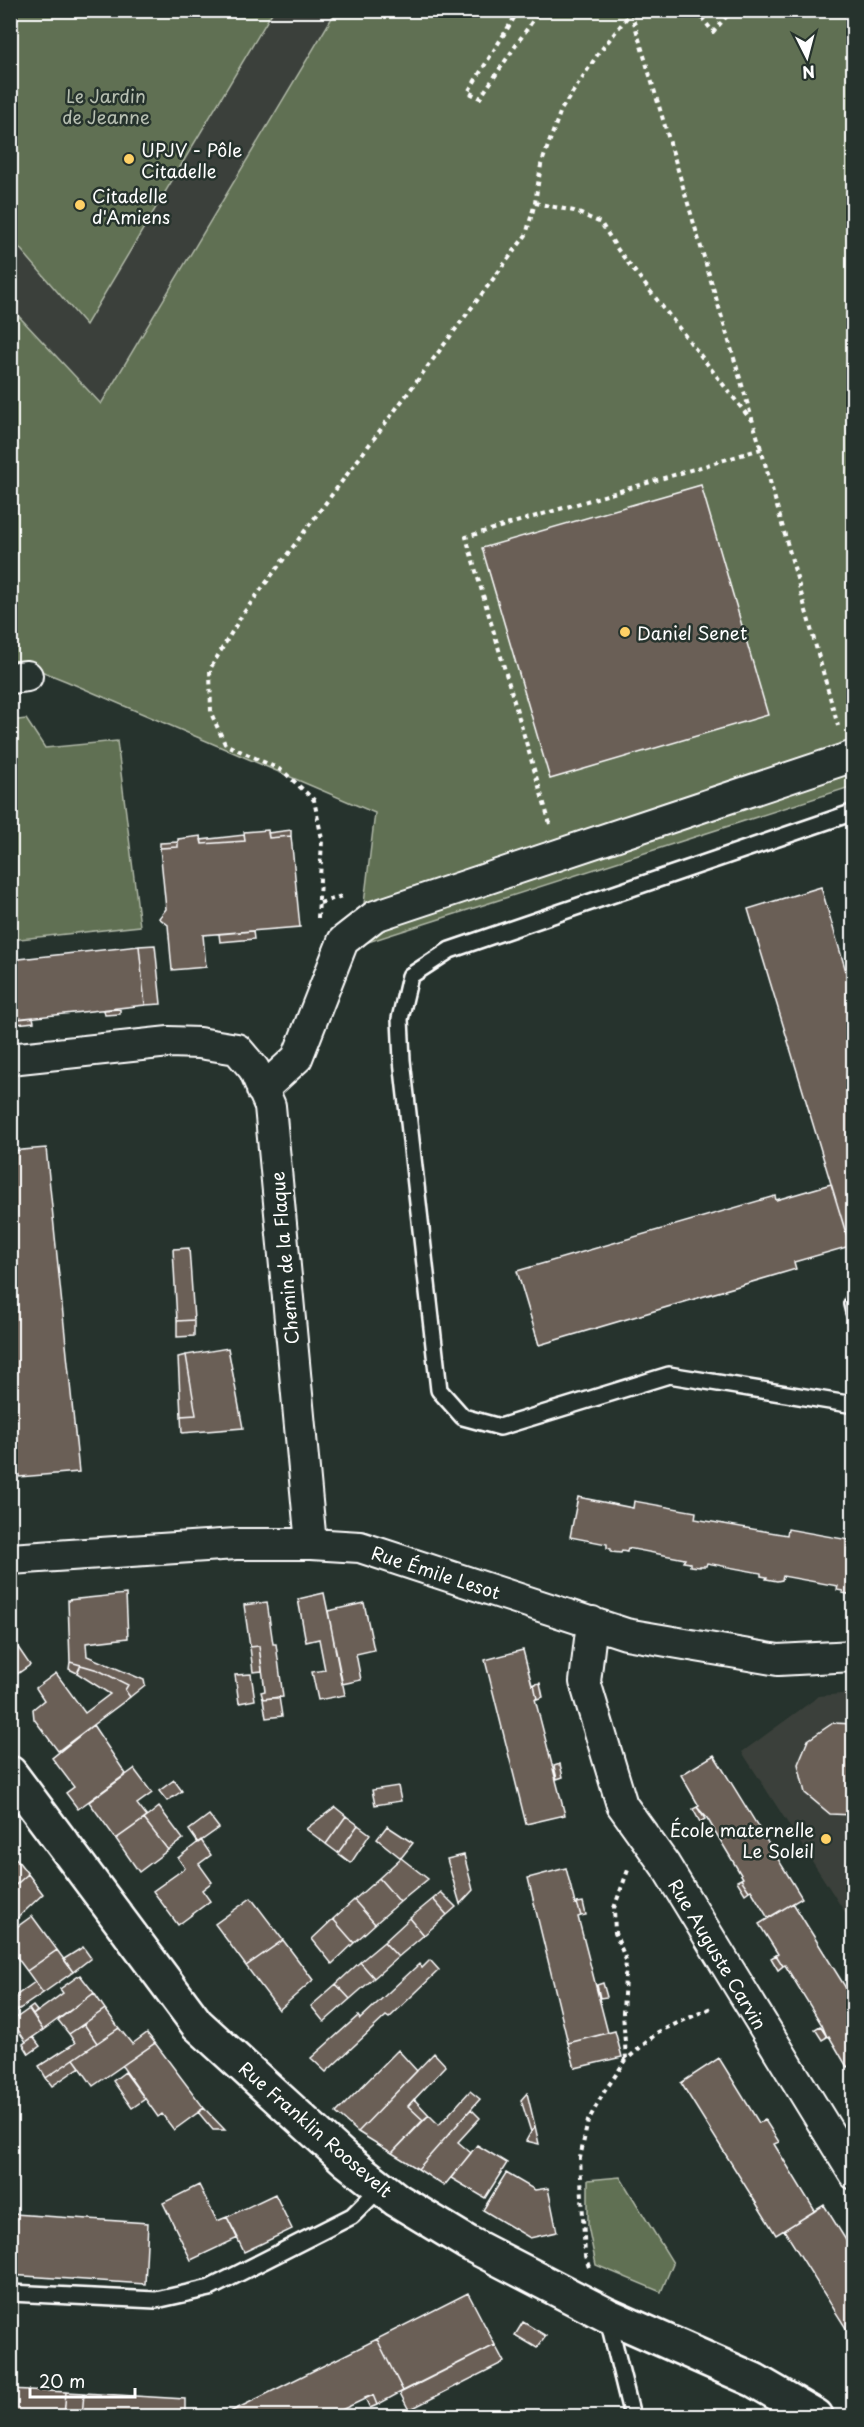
<svg xmlns="http://www.w3.org/2000/svg" width="864" height="2427" viewBox="0 0 864 2427" font-family="'Playpen Sans',sans-serif">
<style>
.built{fill:#3a403a}
.green{fill:#607052;stroke:#b0b8a8;stroke-width:1.5}
.building{fill:#6a5e57;stroke:#fff;stroke-width:1.5}
.lines{fill:none;stroke-linecap:round;stroke-linejoin:round}
.lane-casing{stroke:#fff;stroke-width:20}
.street-casing{stroke:#fff;stroke-width:34}
.secondary-casing{stroke:#fff;stroke-width:38}
.path{stroke:#fff;stroke-width:4;stroke-dasharray:4.5 4.5;stroke-linecap:butt}
.lane{stroke:#26332d;stroke-width:15}
.street{stroke:#26332d;stroke-width:30}
.secondary{stroke:#26332d;stroke-width:33}
.poi-dot{fill:#ffd166;stroke:#26332d;stroke-width:2}
.labels{text-anchor:middle;dominant-baseline:central;stroke-width:5;stroke-linejoin:round;paint-order:stroke}
.park-label{font-size:18px;fill:#b7bfb1;stroke:#26332d}
.poi-label{font-size:18px;fill:#fff;stroke:#26332d;text-anchor:start}
.street-label{font-size:18px;fill:#fff;stroke:#26332d}
</style>
<rect width="100%" height="100%" fill="#26332d"/>
<filter id="ink" filterUnits="userSpaceOnUse"><feTurbulence type="fractalNoise" baseFrequency=".0167" numOctaves="2"/><feDisplacementMap in="SourceGraphic" scale="12" xChannelSelector="R" yChannelSelector="G"/><feConvolveMatrix kernelMatrix="1 2 1 2 8 2 1 2 1" color-interpolation-filters="sRGB"/></filter>
<g filter="url(#ink)">
<path class="built" d="M11,11H336L101,404L11,307Z
M853,1693V1925L742,1752L819,1696Z"/>
<path class="green" d="M10,11H273L86,325L11,238Z
M336,11H853V786L359,945L375,813L66,681L31,667L11,664L10,307L101,404Z
M26,719L45,748L117,741L140,926L11,940V721Z
M620,2177L673,2263L661,2292L596,2265L588,2226V2180Z"/>
<path class="building" d="M701,485L768,715L550,779L482,548Z
M268,830L269,838L291,836L300,927L203,935L206,967L172,970L168,925L159,918L166,909L160,848L178,847V839L201,836L202,844L245,841L244,832Z
M291,830V836L269,838L268,833Z
M244,835L245,841L202,844L201,840Z
M178,842V847L160,848V843Z
M821,887L854,998V1227L845,1230L748,909Z
M253,931L254,939L220,942L219,934Z
M155,945L161,1004L145,1005L139,946Z
M139,946L145,1005L10,1020V960Z
M120,1009V1014L105,1015L104,1010Z
M33,1017L34,1022L16,1024L15,1019Z
M46,1148L79,1472L19,1477L10,1395V1151Z
M831,1184L850,1246L794,1262L796,1269L539,1345L517,1271L775,1196L776,1200Z
M189,1248L194,1320L177,1321L173,1249Z
M194,1320V1336L177,1337V1321Z
M228,1348L243,1428L182,1433L181,1416L196,1415L186,1355Z
M186,1355L196,1415L181,1416L178,1357Z
M10,1410L14,1426H10Z
M578,1497L633,1508L634,1501L696,1512L695,1519L787,1535L788,1529L849,1540L848,1547L854,1548V1595L842,1593L843,1591L837,1590L838,1586L783,1576L782,1580L777,1581L766,1579L767,1577L761,1576V1573L707,1563L706,1566H700V1567L690,1566V1563L683,1562L685,1559L628,1548L627,1552L622,1551L621,1553L611,1552V1549L607,1548V1544L570,1537Z
M324,1593L345,1695L318,1700L312,1672L325,1670L319,1639L306,1642L298,1599Z
M126,1594L128,1638L86,1643L87,1656L144,1680L145,1685L130,1697L125,1690L128,1685L98,1670L70,1662L68,1600Z
M267,1602L273,1644H276L283,1697L263,1699L261,1692L265,1691L259,1646L250,1647L244,1605Z
M364,1603L374,1650L356,1654L361,1680L342,1684L328,1611Z
M15,1643L30,1665L10,1679V1647Z
M259,1646L262,1671L253,1672L250,1647Z
M523,1650L532,1685L534,1684L537,1699H535L565,1815L526,1824L485,1660Z
M70,1662L81,1665L77,1673L69,1669Z
M81,1665L98,1670L128,1685L125,1690L130,1697L58,1751L34,1719L33,1709L44,1700L36,1688L56,1673L85,1713L110,1694L77,1673Z
M251,1674L255,1700L239,1703L235,1675Z
M540,1683L543,1697L537,1699L534,1684Z
M279,1697L282,1716L266,1718L263,1699Z
M833,1723L854,1724V1815L830,1814L805,1793L798,1764L808,1740Z
M93,1725L126,1774L78,1809L66,1793L74,1787L52,1758Z
M714,1755L802,1898L768,1918L751,1890L749,1891L741,1879L743,1878L707,1818L697,1807L699,1806L681,1775Z
M560,1764L563,1777L557,1779L554,1766Z
M134,1769L152,1793L137,1804L147,1817L116,1839L89,1802Z
M174,1780L182,1791L167,1801L159,1791Z
M398,1786L401,1801L375,1805L372,1790Z
M159,1807L183,1839L168,1850L144,1819Z
M335,1807L346,1816L326,1844L306,1829Z
M697,1807L705,1819L700,1822L693,1809Z
M209,1815L219,1828L198,1843L189,1830Z
M346,1816L358,1825L338,1853L326,1844Z
M144,1819L168,1850L139,1872L116,1839Z
M358,1825L370,1834L351,1863L338,1853Z
M387,1826L413,1843L401,1858L377,1839Z
M201,1840L211,1855L199,1864L212,1882L202,1890L210,1901L178,1925L153,1891L185,1868L178,1858Z
M10,1851L28,1874L10,1890Z
M464,1855L473,1890L460,1904L447,1859Z
M401,1858L428,1879L400,1902L379,1878Z
M566,1868L575,1904L577,1903L581,1916L578,1917L608,2033L568,2043L528,1878Z
M28,1874L43,1894L10,1925V1890Z
M379,1878L400,1902L375,1924L354,1900Z
M741,1879L749,1891L745,1894L737,1881Z
M441,1892L456,1907L447,1915L433,1899Z
M251,1898L283,1940L246,1966L215,1924Z
M433,1899L447,1915L424,1935L410,1918Z
M354,1900L375,1924L354,1943L333,1919Z
M583,1902L586,1915L581,1916L577,1903Z
M793,1903L854,2001V2063L847,2067L829,2036L827,2037L822,2025L785,1965L783,1966L776,1955L778,1954L759,1924Z
M32,1916L57,1950L27,1971L10,1948V1932Z
M410,1918L424,1935L398,1957L384,1942Z
M333,1919L354,1943L332,1964L312,1939Z
M283,1940L313,1980L279,2010L246,1966Z
M384,1942L398,1957L374,1978L360,1962Z
M83,1947L91,1958L73,1972L64,1959Z
M57,1950L73,1972L43,1993L27,1971Z
M776,1955L783,1966L778,1970L771,1958Z
M430,1960L439,1970L389,2018L386,2016L326,2072L311,2058L358,2016L360,2019L419,1964L422,1968Z
M360,1962L374,1978L350,1999L336,1984Z
M80,1975L94,1993L43,2030L33,2015L63,1993L60,1989Z
M35,1982L43,1993L15,2012L10,2005V2000Z
M603,1983L607,1997L600,1998L597,1985Z
M336,1984L350,1999L324,2022L311,2006Z
M94,1993L105,2009L69,2034L58,2020Z
M33,2006L37,2011L33,2015L29,2009Z
M29,2009L43,2030L26,2042L12,2021Z
M105,2009L119,2028L97,2043L84,2024Z
M84,2024L97,2043L46,2078L39,2066L75,2043L69,2034Z
M820,2026L827,2037L822,2040L815,2029Z
M119,2028L132,2044L147,2033L155,2043L93,2086L74,2059Z
M615,2031L622,2057L575,2068L568,2043Z
M33,2037L40,2046L29,2054L23,2044Z
M155,2043L204,2108L174,2130L162,2114L158,2117L122,2066Z
M398,2050L417,2071L358,2132L336,2113Z
M434,2053L446,2066L408,2106L423,2120L392,2153L358,2132Z
M719,2058L759,2123L765,2120L779,2142L774,2144L815,2211L776,2235L681,2083Z
M74,2059L80,2067L52,2086L46,2078Z
M125,2072L145,2099L132,2108L113,2081Z
M470,2091L480,2099L418,2169L392,2153L429,2115L439,2125Z
M527,2093L535,2126L531,2132L521,2100Z
M414,2099L429,2115L423,2120L408,2106Z
M204,2108L225,2130H213L198,2112Z
M471,2109L480,2118L458,2142L471,2153L444,2186L418,2169Z
M535,2126L539,2144L526,2141L531,2132Z
M477,2145L507,2163L485,2198L451,2178Z
M506,2173L535,2190L548,2188L557,2232L530,2238L483,2210Z
M199,2185L217,2221L227,2217L238,2238L191,2260L163,2203Z
M275,2194L292,2229L244,2252L227,2217Z
M824,2205L854,2253V2341L784,2230Z
M14,2214L148,2223L145,2284L10,2275Z
M468,2293L495,2345L403,2391L377,2339Z
M523,2322L546,2336L537,2348L515,2335Z
M377,2339L403,2391L377,2405L373,2395L329,2416H222Z
M495,2345L504,2362L409,2410L400,2393Z
M10,2389L66,2392L64,2416H10Z
M66,2392L84,2393L82,2416H64Z
M84,2393L185,2399V2416H82Z
M373,2395L377,2405L370,2408L365,2398Z"/>
<g class="lines">
<g class="lane-casing">
<path id="lane" d="M854,812L450,950L410,976L400,1019L402,1060L439,1390L463,1417L500,1427L669,1375L854,1405
M854,1300L852,1304L854,1312
M10,2293L156,2300L210,2288L352,2216L381,2187
M607,2315L632,2416"/>
</g>
<g class="street-casing">
<path id="street" d="M10,678L27,676
M10,1059L169,1042L199,1043L237,1049L254,1069L270,1106L311,1544
M262,1090L297,1058L343,941L375,916L854,756
M10,1559L236,1544H311L360,1547L626,1634L778,1660L854,1656
M592,1622L585,1682L622,1805L665,1865L854,2174"/>
</g>
<g class="secondary-casing">
<path id="secondary" d="M10,1773L197,2024L346,2160L397,2200L468,2243L607,2315L754,2380L816,2416"/>
</g>
<path class="path" d="M519,10L468,92L480,98L540,10
M547,10L549,13L552,10
M696,10L713,32L732,10
M631,12L761,449
M535,203L574,211L601,223L618,250L751,420
M550,824L466,537L761,449L838,726
M320,903L345,895
M318,918L322,839L314,800L283,771L225,744L211,713L210,669L242,615L526,235L535,203L541,165L561,110L598,54L633,10
M626,2059L623,2012L626,1960L615,1933L614,1908L628,1870
M589,2267L585,2256L580,2158L588,2121L604,2092L626,2060L658,2032L713,2007"/>
<use href="#lane" class="lane"/>
<use href="#street" class="street"/>
<use href="#secondary" class="secondary"/>
</g>
</g>
<g class="poi-dot">
<circle cx="129" cy="159" r="6"/>
<circle cx="80" cy="205" r="6"/>
<circle cx="625" cy="632" r="6"/>
<circle cx="826" cy="1839" r="6"/>
</g>
<g class="labels">
<g class="park-label">
<text x="106" y="95">Le Jardin<tspan x="106" dy="21">de Jeanne</tspan></text>
</g>
<g class="poi-label">
<text x="141" y="149">UPJV - Pôle<tspan x="141" dy="21">Citadelle</tspan></text>
<text x="92" y="195">Citadelle<tspan x="92" dy="21">d'Amiens</tspan></text>
<text x="637" y="632">Daniel Senet</text>
<text x="814" y="1829" text-anchor="end">École maternelle<tspan x="814" dy="21">Le Soleil</tspan></text>
</g>
<g class="street-label">
<text transform="translate(284 1258) rotate(-95)">Chemin de la Flaque</text>
<text transform="translate(436 1572) rotate(18)">Rue Émile Lesot</text>
<text transform="translate(718 1954) rotate(59)">Rue Auguste Carvin</text>
<text transform="translate(316 2129) rotate(41)">Rue Franklin Roosevelt</text>
</g>
</g>
<rect width="864" height="2427" fill="none" stroke="#26332d" stroke-width="36"/>
<rect x="18" y="18" width="828" height="2391" fill="none" stroke="#fff" stroke-width="2" filter="url(#ink)"/>
<g transform="translate(807 57) rotate(174)" stroke="#26332d" stroke-width="4.5" paint-order="stroke">
<path d="M0-4.5L10 22L0 15L-10 22Z" fill="#ffffff"/>
<text y="-9" font-size="16" font-weight="bold" text-anchor="middle" fill="#ffffff">N</text>
</g>
<path d="M30 2388v9h105v-9" fill="none" stroke="#ffffff" stroke-width="3"/>
<text x="39" y="2388" font-size="18" fill="#ffffff" stroke="#26332d" stroke-width="4.5" paint-order="stroke">20 m</text>
</svg>
